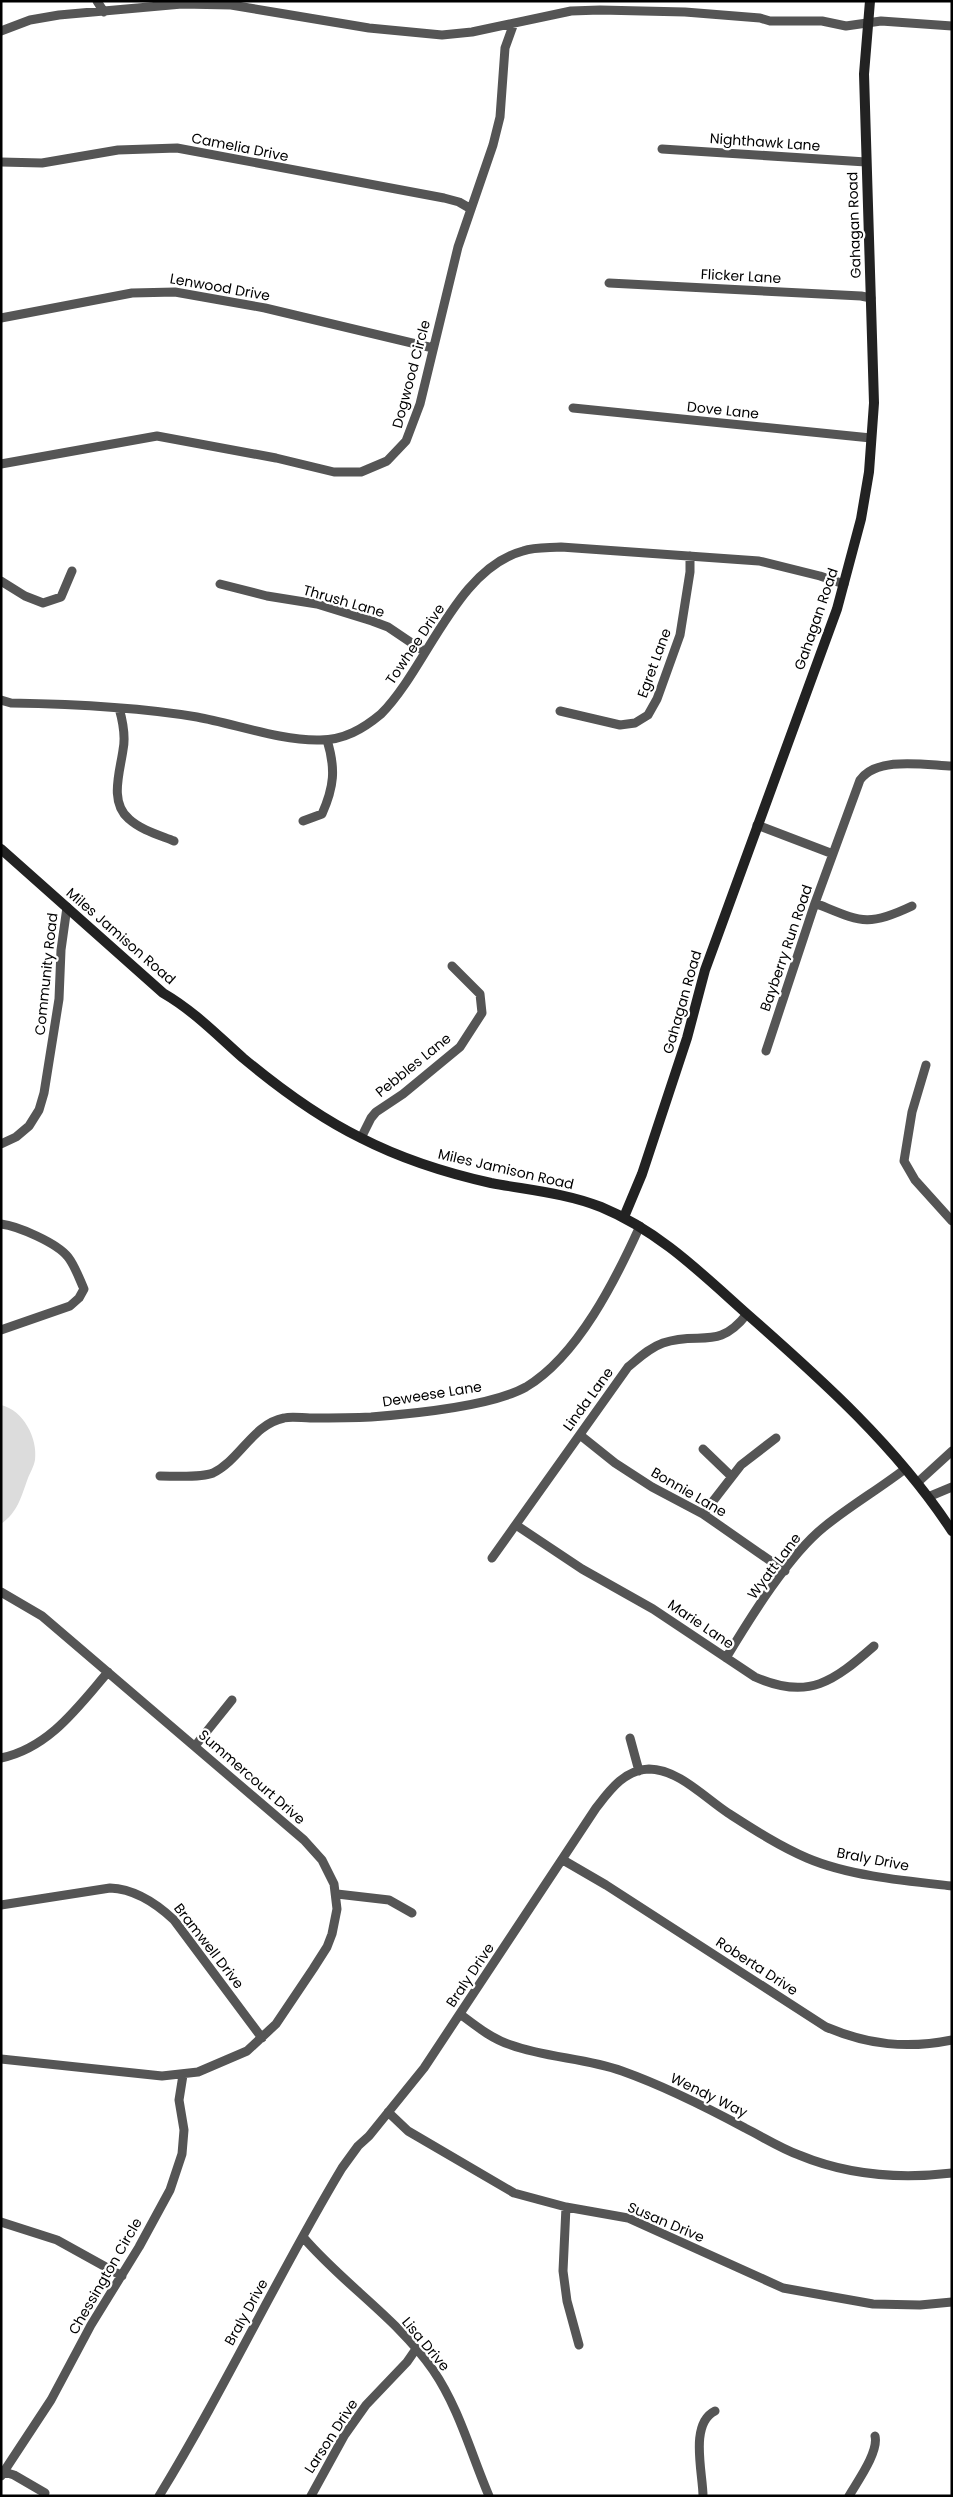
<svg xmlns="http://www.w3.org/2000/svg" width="953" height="2497" viewBox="0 0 953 2497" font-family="Poppins,sans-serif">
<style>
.green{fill:#dcdcdc}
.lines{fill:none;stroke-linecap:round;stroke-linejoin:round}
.street{stroke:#555;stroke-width:9}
.secondary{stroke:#222;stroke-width:10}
.labels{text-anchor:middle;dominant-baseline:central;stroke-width:4.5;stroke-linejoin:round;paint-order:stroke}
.street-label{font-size:14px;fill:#000;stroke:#fff}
</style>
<rect width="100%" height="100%" fill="#fff"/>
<path class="green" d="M1,1405C23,1410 38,1438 35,1460C34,1466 30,1473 28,1478C21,1497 18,1512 1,1524Z"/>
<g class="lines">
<path class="street" d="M97,1L104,12
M1,31L30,20L59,15L182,4L231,5L369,28L442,35L472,32L571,11L600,10L685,12L760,18L770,21H822L846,26L881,21L952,26
M662,149L866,162
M1,162L42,163L118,150L177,148L444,198L459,202L471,209
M609,283L861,296L871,298
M1,318L132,293L175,292L265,308L433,348
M573,408L871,438
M1,464L157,436L276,458L334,472H361L387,461L406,441L420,404L458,247L493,145L500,117L505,48L514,23
M1,581L25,596L43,603L61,597L72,571
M220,584L267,596L317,604L372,621L388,627L425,652
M1,700L11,703C72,704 137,707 197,717C235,724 282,741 320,740C344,740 363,729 381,714C427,668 456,569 523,551C535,547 548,548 561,547L759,561L820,576L844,584
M119,708C123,722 126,736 123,750C120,772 109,802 129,819C141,830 159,835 174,841
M560,711L620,725L635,723L648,715L657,699L680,635L690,572V556
M303,821L322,814C334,787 336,769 327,740
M757,825L833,854
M815,903C860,921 866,928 912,906
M766,1051L815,903L860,780C877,756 925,765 952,766
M926,1065L912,1112L904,1161L915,1180L952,1221
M361,1138L371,1118L376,1112L403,1094L460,1047L482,1013L480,994L452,966
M1,1144L16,1137L29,1126L39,1110L44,1093L59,999L61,950L67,907
M1,1224C18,1226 57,1243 68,1257C75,1266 79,1278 84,1289L79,1298L70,1306L1,1330
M580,1435L615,1463L652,1487L703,1514L785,1571
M703,1449L731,1476
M160,1476C174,1476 201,1478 213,1473C240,1460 253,1424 284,1418C292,1416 302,1418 310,1418C330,1418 350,1418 371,1417C410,1414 492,1406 526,1387C578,1356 616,1279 640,1226
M917,1483L952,1451
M928,1497L952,1487
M703,1514L741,1465L776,1438
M516,1525L582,1569L653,1609L755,1677C809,1701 834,1681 874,1646
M492,1558L628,1367C639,1358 649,1348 663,1343C700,1330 717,1352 747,1314
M1,1592L42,1616L304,1840L322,1860L334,1884L337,1909L332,1934L327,1947L313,1969L276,2024L247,2051L198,2072L162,2076L1,2059
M726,1658C750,1618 789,1555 824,1527C850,1506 879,1489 905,1469
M630,1738L639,1771
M195,1746L232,1700
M1,1758C49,1748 78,1707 108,1672
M563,1860L606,1885L826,2027C868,2045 907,2049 952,2040
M337,1894L389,1900L412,1913
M1,1905L110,1888C135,1889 156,1903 174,1920L262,2038
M460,2014C476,2026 492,2039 511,2045C547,2058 586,2058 622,2071C664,2086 706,2107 745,2128C763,2137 780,2148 799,2155C847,2175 901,2179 952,2173
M388,2112L408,2131L514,2193L566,2207L628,2218L783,2288L873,2304L920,2305L952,2302
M566,2207L563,2271L567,2301L579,2345
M1,2222L57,2240L122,2276
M303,2237C343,2284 398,2319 433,2370C459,2408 471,2454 489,2496
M4,2472L14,2475L45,2493
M1,2476L51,2400L91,2325L139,2247L170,2190L182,2154L184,2130L179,2100L183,2075
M159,2496C225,2389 277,2276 342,2168L358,2146L369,2136L424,2068L596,1808C610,1790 624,1770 649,1769C678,1769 705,1798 728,1813C753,1829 779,1846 807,1858C849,1876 906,1881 952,1886
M311,2496L344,2436L366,2405L407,2362L416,2349
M703,2496C703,2473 689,2424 715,2411
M849,2496C857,2482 879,2452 875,2436"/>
<path class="secondary" d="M1,849L163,993C194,1011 217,1035 243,1058C279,1088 318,1117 361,1138C402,1159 446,1173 491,1183C528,1190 566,1193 601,1207C659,1231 701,1273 747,1314C822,1380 897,1447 952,1531
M624,1217L642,1174L687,1038L705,970L837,609L861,519L869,472L874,403L864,74L870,1"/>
</g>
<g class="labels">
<g class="street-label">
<text transform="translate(765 142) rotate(4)">Nighthawk Lane</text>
<text transform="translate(240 147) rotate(11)">Camelia Drive</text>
<text transform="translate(854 225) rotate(-92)">Gahagan Road</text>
<text transform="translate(741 276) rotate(3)">Flicker Lane</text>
<text transform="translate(220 287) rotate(10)">Lenwood Drive</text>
<text transform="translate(411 374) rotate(-75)">Dogwood Circle</text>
<text transform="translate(723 410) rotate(6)">Dove Lane</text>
<text transform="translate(344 601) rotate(16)">Thrush Lane</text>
<text transform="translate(816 619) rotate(-71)">Gahagan Road</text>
<text transform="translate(415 644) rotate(-56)">Towhee Drive</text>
<text transform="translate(654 663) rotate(-70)">Egret Lane</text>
<text transform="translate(121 936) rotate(41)">Miles Jamison Road</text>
<text transform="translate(786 948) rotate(-71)">Bayberry Run Road</text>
<text transform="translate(46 974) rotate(-84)">Community Road</text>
<text transform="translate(682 1002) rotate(-74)">Gahagan Road</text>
<text transform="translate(413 1065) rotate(-39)">Pebbles Lane</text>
<text transform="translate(506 1169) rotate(13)">Miles Jamison Road</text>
<text transform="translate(432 1394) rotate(-9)">Deweese Lane</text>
<text transform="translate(588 1399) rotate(-54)">Linda Lane</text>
<text transform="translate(689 1492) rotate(30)">Bonnie Lane</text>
<text transform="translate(774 1566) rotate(-53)">Wyatt Lane</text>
<text transform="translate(701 1624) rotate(34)">Marie Lane</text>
<text transform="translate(252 1777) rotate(41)">Summercourt Drive</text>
<text transform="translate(873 1859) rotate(11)">Braly Drive</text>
<text transform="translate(209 1946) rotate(52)">Bramwell Drive</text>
<text transform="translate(757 1966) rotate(33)">Roberta Drive</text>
<text transform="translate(470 1975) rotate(-56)">Braly Drive</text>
<text transform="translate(709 2095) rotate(26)">Wendy Way</text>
<text transform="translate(666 2222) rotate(23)">Susan Drive</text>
<text transform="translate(105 2276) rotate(-60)">Chessington Circle</text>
<text transform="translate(246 2312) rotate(-61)">Braly Drive</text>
<text transform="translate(426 2344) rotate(50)">Lisa Drive</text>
<text transform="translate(331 2436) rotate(-57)">Larson Drive</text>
</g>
</g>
<rect width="953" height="2497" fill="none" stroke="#000000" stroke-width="5"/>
</svg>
